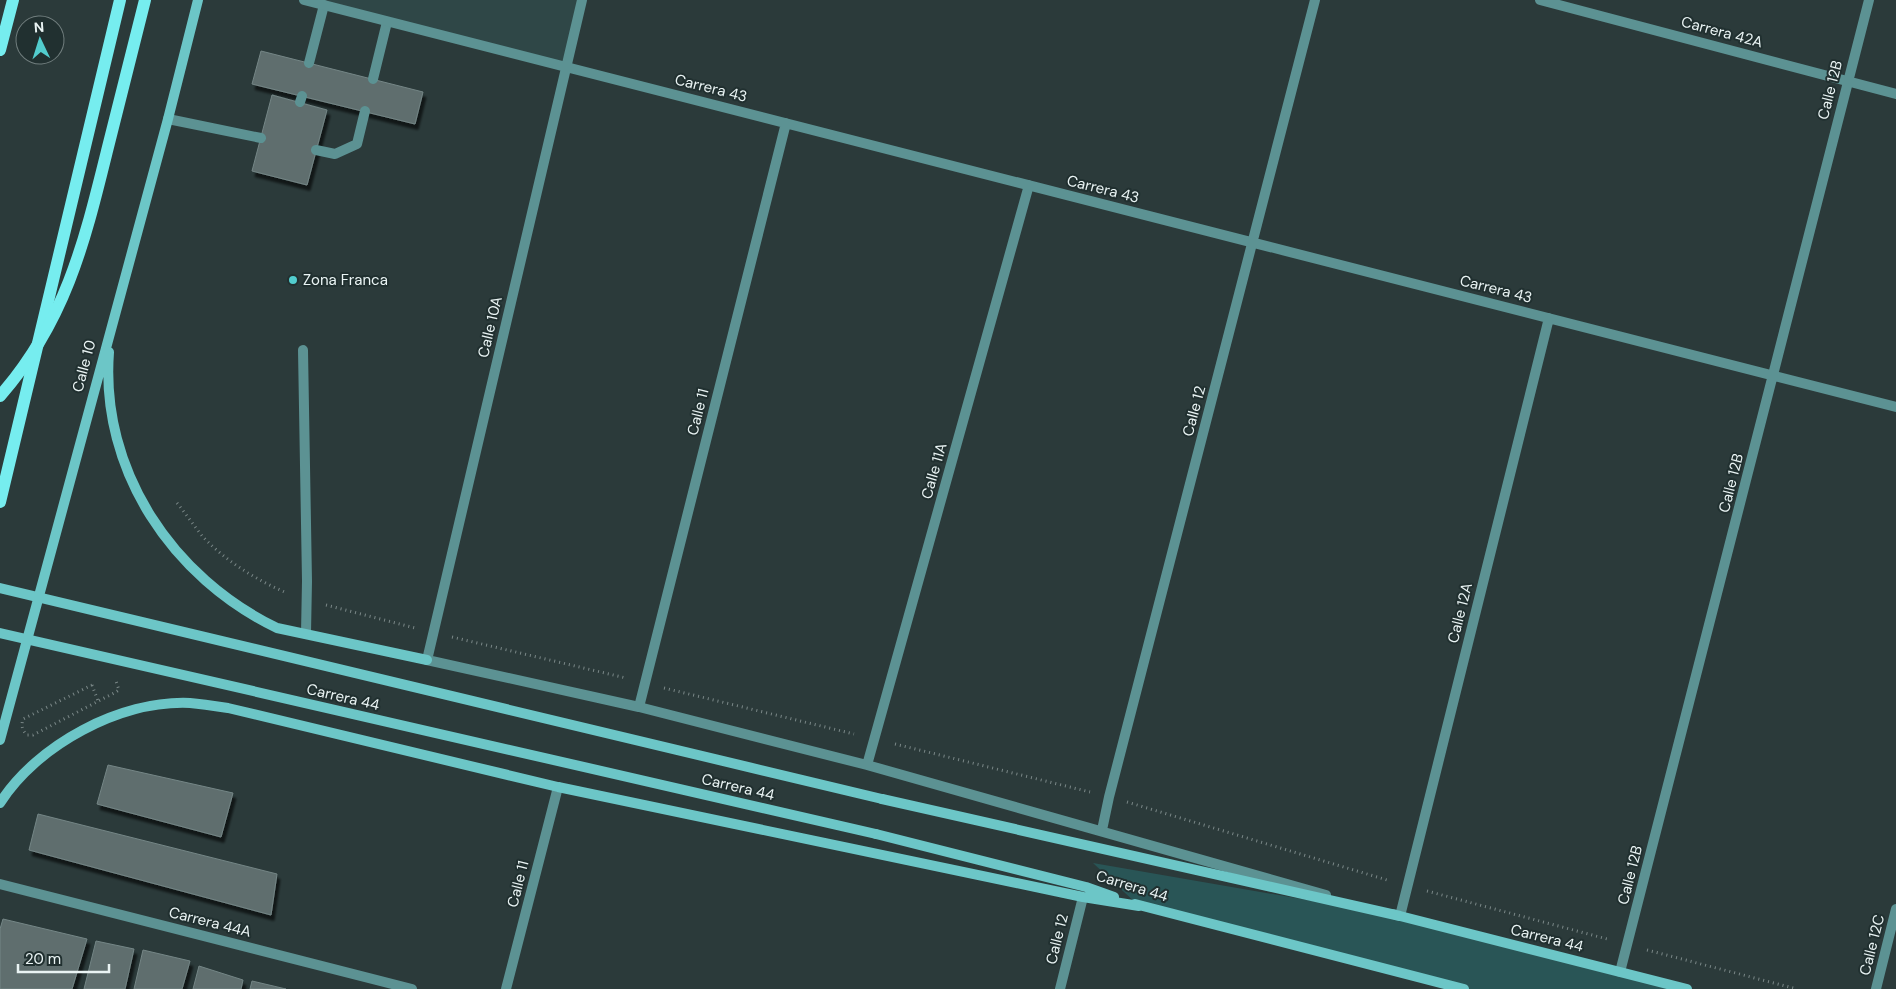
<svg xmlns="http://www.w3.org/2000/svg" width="1896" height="989" viewBox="0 0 1896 989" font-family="'DM Sans',sans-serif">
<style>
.built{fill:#2f4747}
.green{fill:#295556}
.building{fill:#5e6e6e;stroke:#758686;filter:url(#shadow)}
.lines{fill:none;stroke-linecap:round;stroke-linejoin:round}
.path{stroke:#7b8888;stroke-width:3;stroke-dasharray:1 4;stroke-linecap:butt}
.lane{stroke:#5c9293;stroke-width:10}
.street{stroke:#5c9293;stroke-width:10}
.secondary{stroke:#6cc6c7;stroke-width:10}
.primary{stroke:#76edef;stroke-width:12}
.path-bridge{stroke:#7b8888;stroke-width:3;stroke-dasharray:1 4;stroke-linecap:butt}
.secondary-bridge{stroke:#6cc6c7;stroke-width:10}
.primary-bridge{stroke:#76edef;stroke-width:12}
.poi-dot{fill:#52cdce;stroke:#213030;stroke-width:2}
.labels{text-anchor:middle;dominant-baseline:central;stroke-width:4;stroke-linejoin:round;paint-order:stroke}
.street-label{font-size:15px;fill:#eaf4f4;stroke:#213030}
.poi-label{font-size:15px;fill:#eaf4f4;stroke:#213030;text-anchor:start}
</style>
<defs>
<filter id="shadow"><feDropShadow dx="3" dy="5.5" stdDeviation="1" flood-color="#0009"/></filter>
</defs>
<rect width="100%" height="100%" fill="#2b3a3a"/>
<path class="built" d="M304,0H582L567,67Z"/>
<path class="green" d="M1093,863L1400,916L1687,989H1464L1139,906Z"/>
<path class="building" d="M261,51L423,92L415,124L252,84Z
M272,95L327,110L307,185L252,171Z
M108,765L233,793L221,837L97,804Z
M38,814L277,874L271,915L29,850Z
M3,919L87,939L72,989H0V929Z
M96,941L134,949L125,989H84Z
M143,950L190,961L182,989H134Z
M199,966L243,980L241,989H193Z
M252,981L286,989H250Z"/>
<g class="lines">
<path class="path" d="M177,503C186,514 194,526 203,537C226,561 256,580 287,593
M326,605L415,628
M452,637L626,678
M92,685L98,701
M664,688L854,734
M895,744L1090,792
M1127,802L1387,880
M1427,891L1607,939
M1647,950L1797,989"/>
<path class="lane" d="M309,63L324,5
M373,79L387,22
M300,102L302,96
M168,119L261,138
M316,150L335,154L357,144L365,111
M303,350L307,581L306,633"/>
<path class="street" d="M304,0L1896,407
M582,0L427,660L639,707L867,765L1326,895
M1540,0L1896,94
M639,707L786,123
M867,765L1029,185
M1102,830L1109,797L1315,0
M0,884L412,989
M1393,914L1400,916L1549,318
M1620,972L1869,0
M506,989L558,787
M1060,989L1083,897
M1876,989L1896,909"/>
<path class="secondary" d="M109,352C100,471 173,578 277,628L427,660
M0,740L168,119L198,0
M882,799L1400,916L1687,989
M0,803C37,745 120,700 190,703C202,704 215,706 228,708L558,787L1083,897L1139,906
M876,834L1086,887L1114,897
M1135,904L1464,989"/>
<path class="primary" d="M0,50L13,0
M0,502L120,0"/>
<path class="path-bridge" d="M92,685L23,719C21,726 22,730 27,735H33L116,692L119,690L116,681"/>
<path class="secondary-bridge" d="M0,588L882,799
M0,633L876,834"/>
<path class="primary-bridge" d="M0,396C65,322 84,244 107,151C120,101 132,50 145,0"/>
</g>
<circle class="poi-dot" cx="293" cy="280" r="5"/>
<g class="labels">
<g class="street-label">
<text transform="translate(1722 32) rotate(15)">Carrera 42A</text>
<text transform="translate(711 88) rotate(14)">Carrera 43</text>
<text transform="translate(1830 90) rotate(-76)">Calle 12B</text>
<text transform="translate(1103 189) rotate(14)">Carrera 43</text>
<text transform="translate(1496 289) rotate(14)">Carrera 43</text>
<text transform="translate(490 327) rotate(-77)">Calle 10A</text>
<text transform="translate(84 366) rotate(-75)">Calle 10</text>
<text transform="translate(1194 411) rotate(-75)">Calle 12</text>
<text transform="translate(698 412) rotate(-76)">Calle 11</text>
<text transform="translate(934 471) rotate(-74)">Calle 11A</text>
<text transform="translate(1731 483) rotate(-76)">Calle 12B</text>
<text transform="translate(1460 613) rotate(-76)">Calle 12A</text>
<text transform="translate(343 697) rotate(13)">Carrera 44</text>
<text transform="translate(738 787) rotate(13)">Carrera 44</text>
<text transform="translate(1630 875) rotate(-76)">Calle 12B</text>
<text transform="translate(518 884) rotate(-76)">Calle 11</text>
<text transform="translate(1132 886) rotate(17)">Carrera 44</text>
<text transform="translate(210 922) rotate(14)">Carrera 44A</text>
<text transform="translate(1547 938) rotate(14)">Carrera 44</text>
<text transform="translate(1057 939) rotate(-76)">Calle 12</text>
<text transform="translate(1872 945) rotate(-76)">Calle 12C</text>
</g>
<g class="poi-label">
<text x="303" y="280">Zona Franca</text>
</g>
</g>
<g transform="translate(40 40) rotate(356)"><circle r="24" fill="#213030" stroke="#717e7e"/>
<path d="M0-4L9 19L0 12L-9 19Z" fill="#52cdce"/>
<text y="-8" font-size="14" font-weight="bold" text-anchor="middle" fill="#eaf4f4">N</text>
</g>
<path d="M18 964v8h91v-8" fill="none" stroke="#eaf4f4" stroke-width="2.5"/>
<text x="25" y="964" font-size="15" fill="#eaf4f4" stroke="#213030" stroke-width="4" paint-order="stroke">20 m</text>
</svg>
